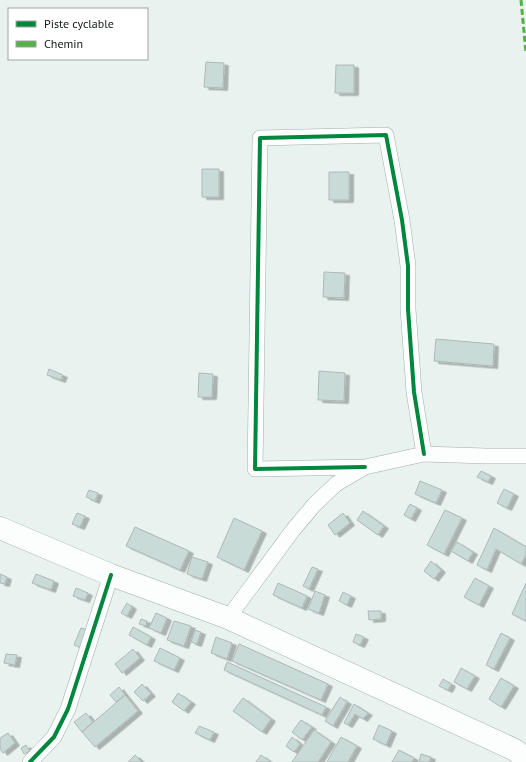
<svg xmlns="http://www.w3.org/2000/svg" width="526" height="762" viewBox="0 0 526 762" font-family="'PT Sans',sans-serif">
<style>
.building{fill:#c9dbd7;stroke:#b0b8b6;filter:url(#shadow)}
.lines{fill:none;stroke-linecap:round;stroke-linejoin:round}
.minor-casing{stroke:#a4adab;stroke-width:16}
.secondary-casing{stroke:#a4adab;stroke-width:23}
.minor{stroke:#fcfdfd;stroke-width:15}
.secondary{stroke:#fcfdfd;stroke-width:22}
.quiet{stroke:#54b145;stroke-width:3;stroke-dasharray:6 3;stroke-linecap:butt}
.cycleway-casing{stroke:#fff;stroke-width:6}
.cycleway{stroke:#00873e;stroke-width:4}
</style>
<defs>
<filter id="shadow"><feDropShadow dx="4.5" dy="2.5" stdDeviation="0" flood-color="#0004"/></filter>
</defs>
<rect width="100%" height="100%" fill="#e8f3f0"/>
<path class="building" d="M206,62L224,63L223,88L204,87Z
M336,65H354V93H335Z
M202,169H219V197H202Z
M329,172H349V200H329Z
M324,272L345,273L344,298L323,297Z
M436,339L494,344L493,366L434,361Z
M49,369L63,375L61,380L47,375Z
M319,371L345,373L344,401L318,400Z
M199,373L213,374L212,397H198Z
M481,471L491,476L488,482L477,477Z
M420,481L442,490L436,503L415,494Z
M504,489L514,494L507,508L497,503Z
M89,490L98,493L95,501L86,497Z
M410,504L417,508L411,519L404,515Z
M445,510L462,518L444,554L427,545Z
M363,511L384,526L378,535L357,520Z
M77,513L85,516L80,527L72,524Z
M343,513L350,523L335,535L328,525Z
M234,518L262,531L244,570L217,557Z
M135,527L189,551L180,570L126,546Z
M494,528L526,547V555L521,564L496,549L487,570L477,565Z
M457,542L473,552L468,561L451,551Z
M192,557L208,562L202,579L187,574Z
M431,561L441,570L434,579L424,571Z
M312,567L318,569L309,589L303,586Z
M0,574L7,577L5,584L0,583Z
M36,574L54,581L51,590L32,583Z
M475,578L489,586L479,605L464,597Z
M278,583L307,596L302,608L273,595Z
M526,583V621L512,614Z
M76,588L88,593L85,600L73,596Z
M315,591L325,595L319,613L308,609Z
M343,592L351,596L347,605L339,601Z
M127,603L132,607L127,616L121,613Z
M368,611H381V619L369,620Z
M156,613L167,618L161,633L149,628Z
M141,619L147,621L146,626L139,624Z
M174,621L191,626L184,646L167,640Z
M133,627L151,637L147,645L129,635Z
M81,628L88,630L82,648L74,645Z
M195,630L201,632L197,644L191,642Z
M501,633L510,638L494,669L486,665Z
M356,634L364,637L360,645L353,642Z
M216,637L232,643L227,659L211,653Z
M239,644L328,684L321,700L232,661Z
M160,648L180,658L174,670L154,661Z
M133,649L140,658L122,673L115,664Z
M6,654L17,655L15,665L4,663Z
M227,662L326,707L322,715L224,670Z
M461,668L475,676L467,689L454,682Z
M501,678L514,686L501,707L489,699Z
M443,679L451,684L448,690L439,686Z
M142,684L151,694L143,701L134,692Z
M119,687L125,695L116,702L110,695Z
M178,693L191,702L184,711L172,702Z
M125,695L138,711L95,747L82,732Z
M340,697L347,702L333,726L325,721Z
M243,698L271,719L262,732L233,711Z
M354,704L368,713L363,719L355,714L348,725L344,723Z
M86,713L93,722L82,732L74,722Z
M301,720L312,727L302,740L292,732Z
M379,725L392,731L386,745L373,739Z
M199,726L214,732L210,740L195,733Z
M314,730L331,742L318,762H292Z
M8,733L15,743L3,753L0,749V738Z
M292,737L300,744L294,752L286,746Z
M341,737L357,746L348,762H327Z
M26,745L30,751L24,754L21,748Z
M399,750L414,758L412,762H392Z
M421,754L431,757L429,762H419Z
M135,755L142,762H128Z
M261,755L271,762H256Z"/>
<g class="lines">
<g class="minor-casing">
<path id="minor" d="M365,467L255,469L260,138L386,135L402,220L408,266V309L414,392L424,454
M228,618L293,530L314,505L336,484L365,467L424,454L486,456H526
M30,762L54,737L68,709L111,575"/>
</g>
<g class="secondary-casing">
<path id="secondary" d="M0,528L111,575L228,618L515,750L526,759"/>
</g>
<use href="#minor" class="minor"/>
<use href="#secondary" class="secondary"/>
<path class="quiet" d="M521,0L526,53"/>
<g class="cycleway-casing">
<path id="cycleway" d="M365,467L255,469L260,138L386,135L402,220L408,266V309L414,392L424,454
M30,762L54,737L68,709L111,575"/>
</g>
<use href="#cycleway" class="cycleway"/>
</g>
<rect x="8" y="8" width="140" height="52" fill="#ffffff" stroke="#a0a3a2"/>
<rect x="16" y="21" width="20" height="6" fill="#00873e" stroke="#a0a3a2"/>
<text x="44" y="28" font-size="12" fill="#111816">Piste cyclable</text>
<rect x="16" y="41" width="20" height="6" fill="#54b145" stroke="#a0a3a2"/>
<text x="44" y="48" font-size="12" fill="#111816">Chemin</text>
</svg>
